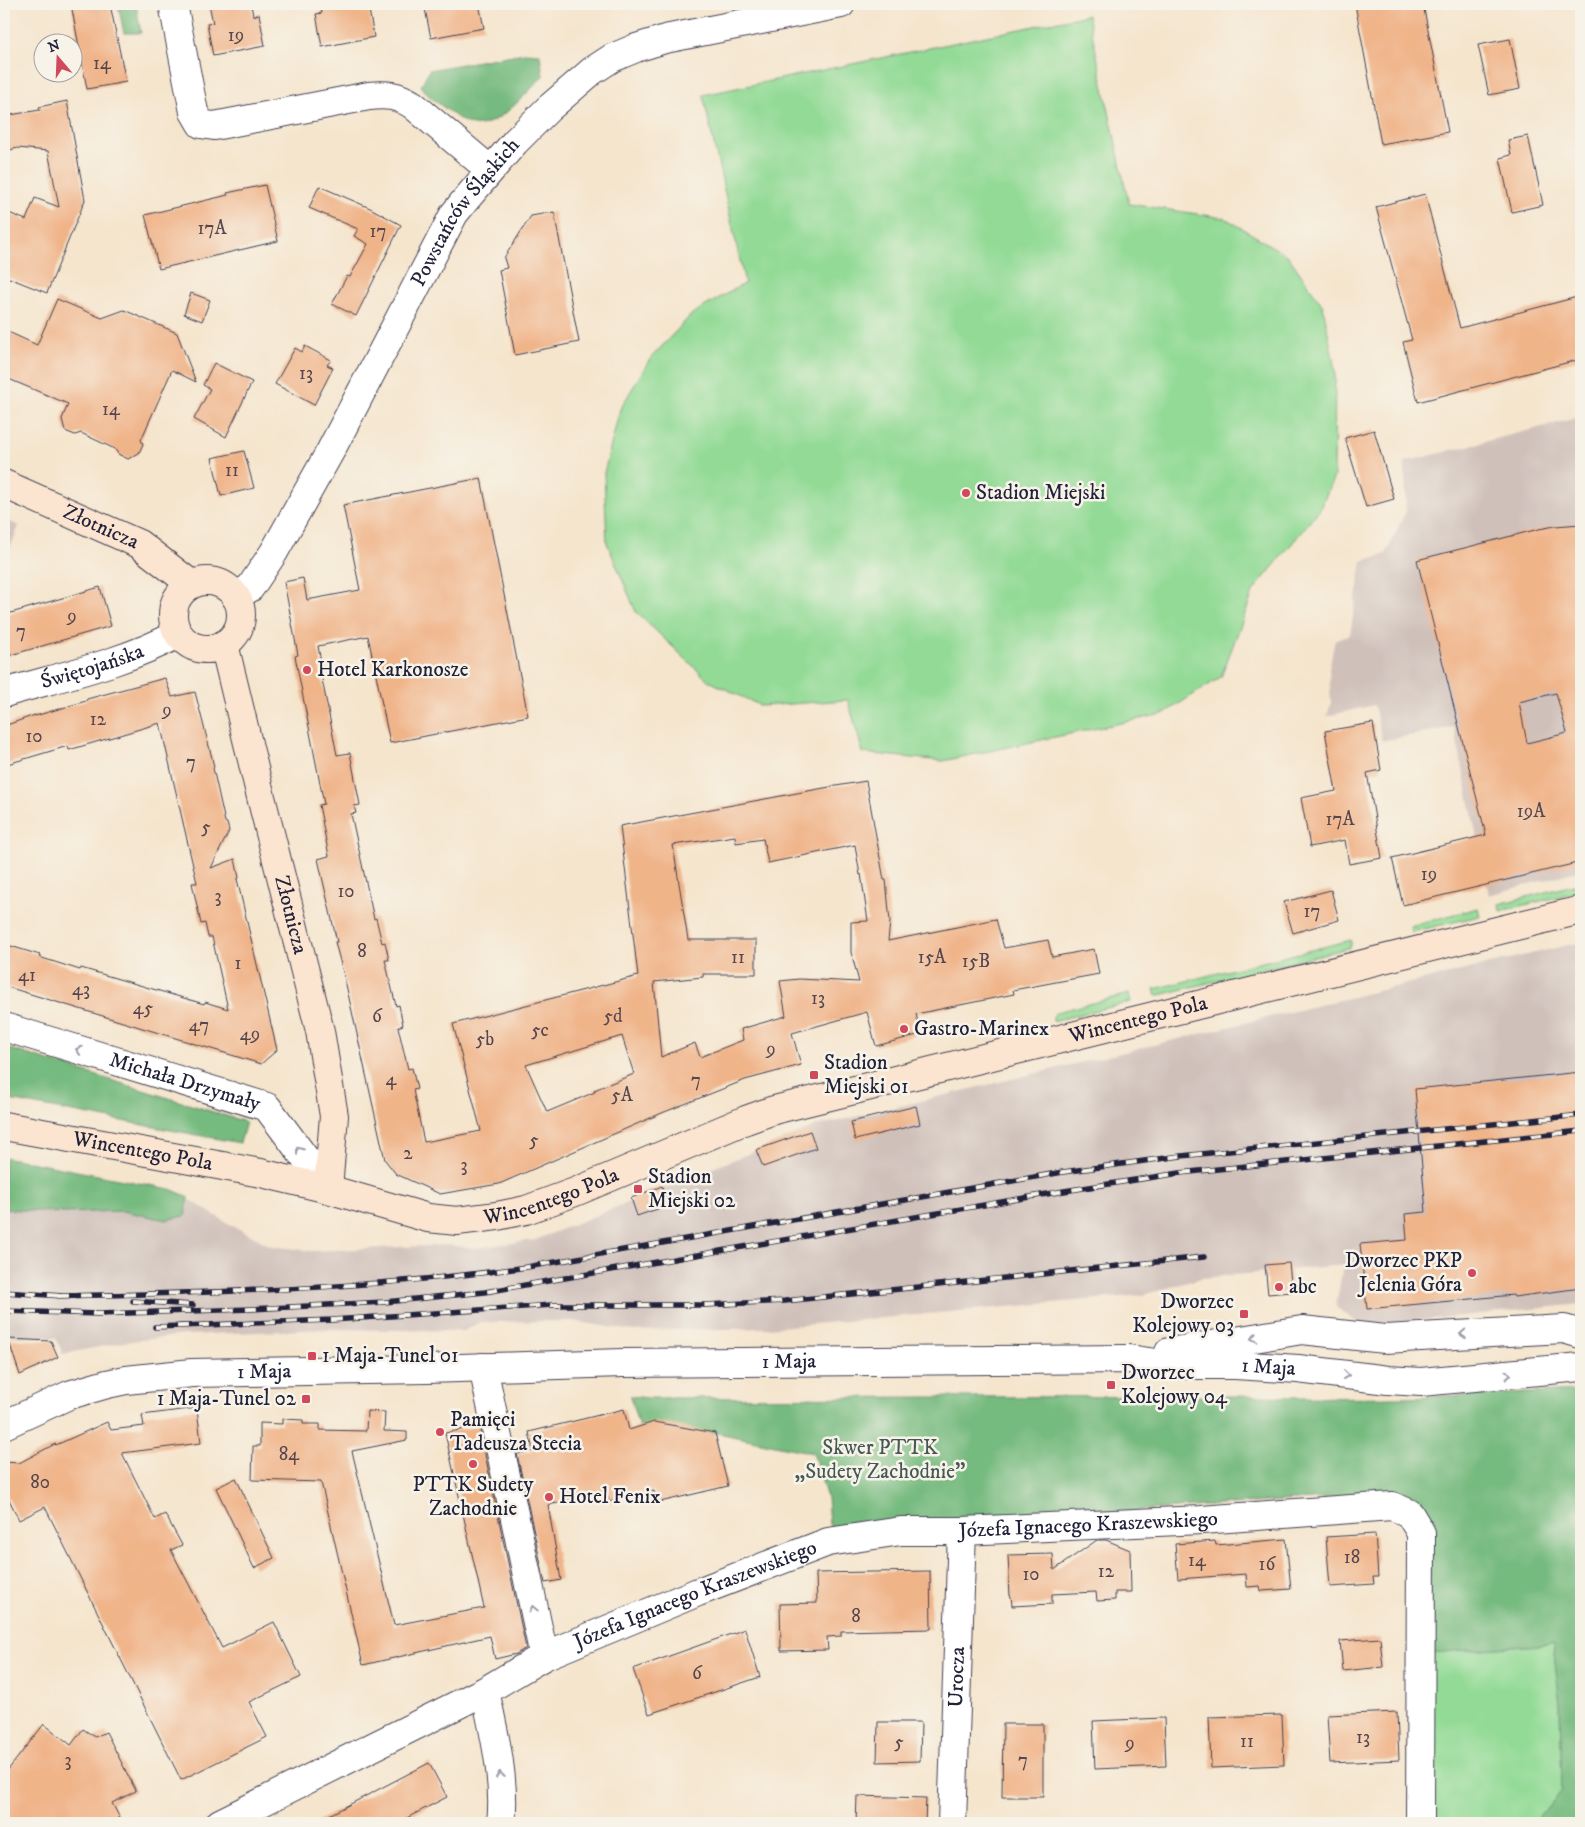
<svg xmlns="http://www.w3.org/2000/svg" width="1585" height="1827" viewBox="0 0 1585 1827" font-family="'IM FELL DW Pica',serif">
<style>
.industrial{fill:#cfc0ba}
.green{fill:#92da95;stroke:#5a7e68}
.forest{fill:#75ba7e;stroke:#4c6e5c}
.building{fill:#f0b489;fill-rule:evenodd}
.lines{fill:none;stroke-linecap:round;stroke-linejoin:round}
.street-casing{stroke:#423f51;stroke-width:30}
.secondary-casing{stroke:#423f51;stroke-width:30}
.street{stroke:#fff;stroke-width:28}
.secondary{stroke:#fce5d0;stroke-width:28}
.rail-casing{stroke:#22223b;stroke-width:5.5}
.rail{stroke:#f7f3e8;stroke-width:4;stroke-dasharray:11;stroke-linecap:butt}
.oneway{stroke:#9c9ca7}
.poi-dot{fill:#d1495b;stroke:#f7f3e8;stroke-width:2}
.labels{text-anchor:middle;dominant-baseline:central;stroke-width:5;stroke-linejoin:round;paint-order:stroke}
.number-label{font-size:19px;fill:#56464e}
.street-label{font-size:21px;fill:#22223b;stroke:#f7f3e8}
.poi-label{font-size:21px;fill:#22223b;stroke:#f7f3e8;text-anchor:start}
.park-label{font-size:21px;fill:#445956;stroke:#f7f3e8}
</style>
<rect width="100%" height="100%" fill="#f7f3e8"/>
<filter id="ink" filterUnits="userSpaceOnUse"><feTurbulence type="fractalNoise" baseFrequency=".02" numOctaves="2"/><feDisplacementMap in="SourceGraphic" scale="10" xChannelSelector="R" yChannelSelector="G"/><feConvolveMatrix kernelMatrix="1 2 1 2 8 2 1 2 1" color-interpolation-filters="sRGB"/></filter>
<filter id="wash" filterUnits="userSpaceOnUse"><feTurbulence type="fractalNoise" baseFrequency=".0096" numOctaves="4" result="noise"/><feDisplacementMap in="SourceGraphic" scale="20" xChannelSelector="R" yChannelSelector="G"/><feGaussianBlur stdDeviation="1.12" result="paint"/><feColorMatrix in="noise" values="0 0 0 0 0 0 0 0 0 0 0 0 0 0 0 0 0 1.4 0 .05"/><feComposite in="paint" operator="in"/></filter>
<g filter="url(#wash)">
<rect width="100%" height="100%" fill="#f5e5cd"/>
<path class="industrial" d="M1581,417V870L1489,895L1454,727L1382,741L1374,705L1327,716L1331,703L1329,669L1335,640L1350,635L1362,561L1386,554L1406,511L1405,462Z
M4,519L19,526L4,562Z
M1581,942V1304L1362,1326L1336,1307L1343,1265L1202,1278L1143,1295L768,1328L633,1331L573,1321L480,1322L464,1331L327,1329L184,1335L124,1342L63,1354L56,1338L4,1336V1161L179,1193L224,1221L271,1246L312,1251L448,1245L474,1248L535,1240L817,1126Z"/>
<path class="green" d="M1088,15L1129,204L1225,218L1288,256L1323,306L1335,370L1334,477L1320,509L1254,590L1221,677L1163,714L943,761L863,753L848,700L761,706L709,681L636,612L607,543L604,473L620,409L650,359L692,314L745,283L703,95Z
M1581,883V891L1501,911L1499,904Z
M1478,908L1480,916L1411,932L1410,926Z
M1351,940V946L1348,948L1156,996L1154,989Z
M1129,994L1131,1002L1053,1021V1017L1056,1012Z
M1553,1644L1560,1704L1562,1790L1534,1823H1420V1653Z"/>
<path class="forest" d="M118,4H136L141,33H124Z
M524,53L540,54L543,76C527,92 498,129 473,125C463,123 454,115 446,109C437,102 427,96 421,86L429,70Z
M4,1047L246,1122L240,1143L4,1099Z
M4,1157L170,1189L189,1197L185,1216L166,1220L122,1211L66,1213L4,1209Z
M1581,1391V1823H1534L1562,1790L1560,1704L1553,1644L1429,1653V1516L1409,1494H1386L832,1531L829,1524L827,1498L813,1453L718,1433L639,1427L630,1396L649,1398L1262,1396C1369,1400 1475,1395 1581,1391Z"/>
<g id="blocks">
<path class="building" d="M71,4H110L126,82L87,89Z
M209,4H251L253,16L259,14L265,46L213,56L207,24L213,23Z
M320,4H368L374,37L322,47L316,14L322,13Z
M424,4H479L484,28L431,38Z
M1355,4H1423L1448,132L1381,144Z
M1510,39L1520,89L1489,95L1478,45Z
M67,101L85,200L47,293L4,276V211L26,220L35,198L59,207L48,151L18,148L4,151V116L40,110L39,107Z
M1528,136L1543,205L1512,212L1500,158L1511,155L1508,140Z
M265,185L278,241L159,269L145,215L228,195L227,193Z
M319,186L370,208L401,225L356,316L332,304L347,276L350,277L368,244L354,236L358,229L309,208Z
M1425,194L1460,328L1581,296V359L1418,402L1403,342L1412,340L1376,207Z
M554,212L579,342L515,355L499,270L507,268L504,258L531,216Z
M191,293L210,300L202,321L184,314Z
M57,299L102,318L124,310L177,333L196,382L172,370L141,440L143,444L139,453L128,459L118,454L115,449L81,433L75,435L65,431L62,419L68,404L4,377V330L37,345Z
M305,346L331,360L327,365L333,368L314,405L275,384L295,348L302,352Z
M214,363L252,382L226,437L194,419L210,389L203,385Z
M1374,430L1394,499L1366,507L1345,438Z
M244,451L254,488L221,496L212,458Z
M481,478L528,716L390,743L368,636L318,646L322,668L320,669L337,755L350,753L360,805L354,806L356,813L351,814L374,919L376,918L382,943L385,942L389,960H385L396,1006L399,1005L403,1025L398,1027L408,1069L412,1068L417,1089L413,1090L424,1142L481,1131L453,1024L638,976L620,826L824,788L866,781L884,880H886L890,922L888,941L996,919L1004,948L1048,940L1052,957L1094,949L1099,974L1013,990L1014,994L916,1014L921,1034L876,1046L867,1012L792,1033L801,1065L745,1080L662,1113L499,1184L440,1194L396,1174L385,1160L345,980L335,942H337L318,859L329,856L319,805L324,804L295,656L298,655L284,582L303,578L307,600L360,590L343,505ZM735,836L736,843L763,839L768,863L855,845L860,875L861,874L868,921L851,922V952L859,982L799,979L780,981L786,1016L741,1029L743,1040L700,1057L695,1043L661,1057L654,982L703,977V974H756V940H688L673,845ZM622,1036L634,1074L594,1090L595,1092L547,1112L526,1065Z
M1581,524V862L1403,905L1392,858L1486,835L1417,560L1539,529L1555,526ZM1556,693L1567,733L1527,743L1519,702Z
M100,587L111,626L4,657V615Z
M165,678L172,697L195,692L212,758L214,767L213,768L225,822L227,823L229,831L211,868L235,859L239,878L237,879L277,1050L261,1064L4,986V944L40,955L39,957L80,970L81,968L204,1004L205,1002L228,1009L212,937H208L205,923L201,924L192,883H197L160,723L69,750L68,746L4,765V726L35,715V716L86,701L87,699Z
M1373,723L1381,770L1367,773L1382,858L1349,864L1345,840L1310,847L1301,798L1336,791L1325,731Z
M1331,890L1339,920L1293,933L1284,902Z
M1581,1072V1288L1514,1297L1513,1295L1367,1309L1360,1244L1407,1240L1405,1214L1426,1212L1415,1089Z
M916,1106L920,1124L855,1140L851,1122Z
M810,1131L816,1148L763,1167L756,1150Z
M662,1186L669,1205L637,1216L631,1198Z
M1289,1263L1292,1292L1268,1294L1265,1265Z
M8,1339L51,1341L58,1357L20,1375Z
M197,1408L201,1443L122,1453L155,1519L165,1514L182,1545L171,1550L222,1648L274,1622L301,1677L249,1702L267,1737L181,1780L45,1507L19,1520L4,1489V1462L19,1463L55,1444L56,1445L107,1422L111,1430L144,1426L142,1415Z
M624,1409L629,1430L654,1422L715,1433L728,1486L656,1503L654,1491L609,1502L607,1493L548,1505L561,1580L545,1583L517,1454L533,1451L529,1432Z
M367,1411L385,1412L384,1431L407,1432V1440L352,1451L394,1625L484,1608L445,1433L479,1426L526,1648L516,1654L495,1659L490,1636L363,1665L321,1482L252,1480L253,1446H260V1423L282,1424V1419L303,1420V1424H320V1430L366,1431Z
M236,1478L274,1558L254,1568L216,1488Z
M1375,1534L1378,1577H1373L1374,1584L1330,1587L1326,1537Z
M1286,1539L1291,1589L1261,1591L1260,1586L1247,1587L1246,1574L1178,1579L1175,1544L1215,1541L1216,1545Z
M1097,1540H1106L1130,1550L1131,1592H1115V1600L1097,1601L1096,1592L1052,1594V1604L1012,1606L1011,1596H1010L1008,1555L1053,1554L1054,1570Z
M930,1571L931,1629L841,1631V1636L827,1637L828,1650L781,1651L780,1604L817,1603L816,1573Z
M745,1629L760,1677L649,1714L633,1669Z
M1380,1638L1383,1667L1343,1671L1340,1641Z
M1397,1712L1399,1760L1330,1763L1327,1715Z
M1282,1715L1284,1765L1211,1768L1209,1717Z
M1164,1718L1166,1766L1095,1769L1093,1721Z
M878,1722H921L920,1761L877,1762Z
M44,1724L71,1745L83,1729L95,1737L106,1732L136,1791L112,1803L120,1818L109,1823H4V1775Z
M1003,1724H1043V1797H1002Z
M429,1763L447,1797L397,1823H314Z
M857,1796L926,1798L925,1823H856Z"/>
</g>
</g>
<g filter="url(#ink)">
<use href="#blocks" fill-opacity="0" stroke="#423f51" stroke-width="1"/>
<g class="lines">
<g class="street-casing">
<g id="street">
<path d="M173,4L194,112L201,124L214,126L369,96C386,94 398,95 413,105L490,170"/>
<path id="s1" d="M235,596L250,588L274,552L331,450L454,214L467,198L515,142L548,109L592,71L612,58L636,48L665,39L841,4"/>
<path id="s2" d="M4,693C62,676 124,663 178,634"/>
<path id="s3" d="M4,1027L267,1107L328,1189"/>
<path d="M1169,1352L1302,1330L1385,1339L1564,1329L1581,1334"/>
<path d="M483,1367L544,1656"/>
<path id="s4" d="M4,1425L69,1395L107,1384L126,1380L192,1373L427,1369L623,1363L1129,1359L1169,1365H1235L1298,1369L1388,1380L1421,1382L1581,1367"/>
<path d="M485,1691C494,1732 506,1782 501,1823"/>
<path id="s5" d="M220,1823L485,1691L544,1656L698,1592L828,1542L901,1531H962L1201,1520L1392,1506L1409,1513L1421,1533L1420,1823"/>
<path id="s6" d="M952,1823L962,1531"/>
</g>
</g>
<g class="secondary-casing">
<g id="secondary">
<path id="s7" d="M4,484L139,544L191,584"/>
<circle cx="207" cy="615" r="34"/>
<path id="s8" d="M224,644L260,793L320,1031L334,1116L328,1189"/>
<path id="s9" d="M4,1126L261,1173L328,1189L428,1218L457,1221L497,1216L526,1210L575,1192L746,1120L774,1110L1581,910"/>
</g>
</g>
<use href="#street" class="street"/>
<use href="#secondary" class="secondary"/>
<g class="rail-casing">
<path id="rail" d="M4,1292L63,1296
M58,1296C215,1293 371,1289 527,1267L1063,1172L1181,1156L1581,1115
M133,1301L193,1305
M4,1311L98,1314L251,1309L385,1302L485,1292L1064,1191L1180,1173L1581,1131
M155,1327L332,1320L552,1305H706L785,1301L1204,1257"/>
</g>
<use href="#rail" class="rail"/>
</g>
<defs><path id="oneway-chevron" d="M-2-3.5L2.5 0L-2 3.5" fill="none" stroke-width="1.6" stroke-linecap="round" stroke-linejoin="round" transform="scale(1.25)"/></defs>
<g class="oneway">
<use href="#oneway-chevron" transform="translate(79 1050) rotate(-163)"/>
<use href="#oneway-chevron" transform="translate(299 1150) rotate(-127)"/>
<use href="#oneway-chevron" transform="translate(1463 1334) rotate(177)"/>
<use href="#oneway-chevron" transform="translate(1254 1338) rotate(170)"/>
<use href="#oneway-chevron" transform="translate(1346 1375) rotate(7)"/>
<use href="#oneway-chevron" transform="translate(1508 1375) rotate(-5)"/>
<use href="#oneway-chevron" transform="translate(533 1609) rotate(-103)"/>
<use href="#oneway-chevron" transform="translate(500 1775) rotate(-96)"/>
</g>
</g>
<g class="poi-dot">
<circle cx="966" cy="493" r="5"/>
<circle cx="307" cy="670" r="5"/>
<circle cx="904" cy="1029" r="5"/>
<rect x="809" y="1070" width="10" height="10" rx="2.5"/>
<rect x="633" y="1184" width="10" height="10" rx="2.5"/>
<circle cx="1472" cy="1273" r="5"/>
<circle cx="1279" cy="1287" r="5"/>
<rect x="1239" y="1309" width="10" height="10" rx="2.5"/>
<rect x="307" y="1351" width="10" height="10" rx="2.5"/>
<rect x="1106" y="1380" width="10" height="10" rx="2.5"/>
<rect x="301" y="1394" width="10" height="10" rx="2.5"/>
<circle cx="440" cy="1432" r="5"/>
<circle cx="473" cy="1464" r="5"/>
<circle cx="549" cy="1497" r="5"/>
</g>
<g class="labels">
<g class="number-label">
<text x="236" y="35">19</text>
<text x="102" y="63">14</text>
<text x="212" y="228">17A</text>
<text x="378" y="231">17</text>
<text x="306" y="373">13</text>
<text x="111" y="409">14</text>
<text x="232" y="470">11</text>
<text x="72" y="616">9</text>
<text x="21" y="631">7</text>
<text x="167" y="710">9</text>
<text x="98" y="719">12</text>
<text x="34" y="736">10</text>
<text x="191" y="762">7</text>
<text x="1531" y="811">19A</text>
<text x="1340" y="819">17A</text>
<text x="206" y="827">5</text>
<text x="1429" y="874">19</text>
<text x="346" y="891">10</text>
<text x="218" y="896">3</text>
<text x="1312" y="911">17</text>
<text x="362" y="951">8</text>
<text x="738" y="957">11</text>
<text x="932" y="957">15A</text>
<text x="976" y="961">15B</text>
<text x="238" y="963">1</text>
<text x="27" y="975">41</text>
<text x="81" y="989">43</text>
<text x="818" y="998">13</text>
<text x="143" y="1008">45</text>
<text x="377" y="1016">6</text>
<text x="613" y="1016">5d</text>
<text x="199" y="1025">47</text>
<text x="540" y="1030">5c</text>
<text x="250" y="1034">49</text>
<text x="485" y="1039">5b</text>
<text x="771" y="1049">9</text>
<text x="391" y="1079">4</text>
<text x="696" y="1080">7</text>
<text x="622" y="1095">5A</text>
<text x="534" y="1140">5</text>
<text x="408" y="1153">2</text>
<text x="464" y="1165">3</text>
<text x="289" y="1454">84</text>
<text x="40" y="1482">80</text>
<text x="1352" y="1557">18</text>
<text x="1197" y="1560">14</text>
<text x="1267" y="1564">16</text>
<text x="1106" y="1571">12</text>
<text x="1031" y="1574">10</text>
<text x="856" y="1616">8</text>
<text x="697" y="1673">6</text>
<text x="1363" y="1737">13</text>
<text x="1247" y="1741">11</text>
<text x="899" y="1742">5</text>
<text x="1130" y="1743">9</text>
<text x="68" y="1760">3</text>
<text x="1023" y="1760">7</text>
</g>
<g class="street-label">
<text stroke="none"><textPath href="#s1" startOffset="451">Powstańców Śląskich</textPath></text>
<text stroke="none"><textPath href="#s7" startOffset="106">Złotnicza</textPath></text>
<text stroke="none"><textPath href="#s2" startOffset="92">Świętojańska</textPath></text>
<text stroke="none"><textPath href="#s8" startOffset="279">Złotnicza</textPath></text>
<text stroke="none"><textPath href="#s9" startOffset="1176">Wincentego Pola</textPath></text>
<text stroke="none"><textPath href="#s3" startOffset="189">Michała Drzymały</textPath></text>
<text stroke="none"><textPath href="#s9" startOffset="141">Wincentego Pola</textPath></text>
<text stroke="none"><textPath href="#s9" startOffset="561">Wincentego Pola</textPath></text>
<text stroke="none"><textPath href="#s4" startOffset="794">1 Maja</textPath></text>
<text stroke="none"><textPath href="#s4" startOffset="1274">1 Maja</textPath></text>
<text stroke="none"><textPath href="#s4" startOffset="269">1 Maja</textPath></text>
<text stroke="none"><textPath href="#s5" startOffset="932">Józefa Ignacego Kraszewskiego</textPath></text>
<text stroke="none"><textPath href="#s5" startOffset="528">Józefa Ignacego Kraszewskiego</textPath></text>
<text stroke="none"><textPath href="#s6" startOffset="146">Urocza</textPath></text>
</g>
<g class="poi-label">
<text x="976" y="493">Stadion Miejski</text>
<text x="317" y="670">Hotel Karkonosze</text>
<text x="914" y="1029">Gastro-Marinex</text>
<text x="824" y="1063">Stadion<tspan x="824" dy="24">Miejski 01</tspan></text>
<text x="648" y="1177">Stadion<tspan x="648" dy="24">Miejski 02</tspan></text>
<text x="1462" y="1261" text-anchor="end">Dworzec PKP<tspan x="1462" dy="24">Jelenia Góra</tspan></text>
<text x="1289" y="1287">abc</text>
<text x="1234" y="1302" text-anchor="end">Dworzec<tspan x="1234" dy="24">Kolejowy 03</tspan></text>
<text x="322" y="1356">1 Maja-Tunel 01</text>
<text x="1121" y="1373">Dworzec<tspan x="1121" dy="24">Kolejowy 04</tspan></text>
<text x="296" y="1399" text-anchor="end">1 Maja-Tunel 02</text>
<text x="450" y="1420">Pamięci<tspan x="450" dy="24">Tadeusza Stecia</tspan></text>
<text x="473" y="1485" text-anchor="middle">PTTK Sudety<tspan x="473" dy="24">Zachodnie</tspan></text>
<text x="559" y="1497">Hotel Fenix</text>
</g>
<g class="park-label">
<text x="880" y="1448">Skwer PTTK<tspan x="880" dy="24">„Sudety Zachodnie"</tspan></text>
</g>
</g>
<rect width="1585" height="1827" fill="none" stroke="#f7f3e8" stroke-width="20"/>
<g transform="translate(58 58) rotate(341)"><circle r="24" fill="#f7f3e8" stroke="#a29fa3"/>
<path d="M0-4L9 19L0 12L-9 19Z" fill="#d1495b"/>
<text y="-8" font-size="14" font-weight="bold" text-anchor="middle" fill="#22223b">N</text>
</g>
</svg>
